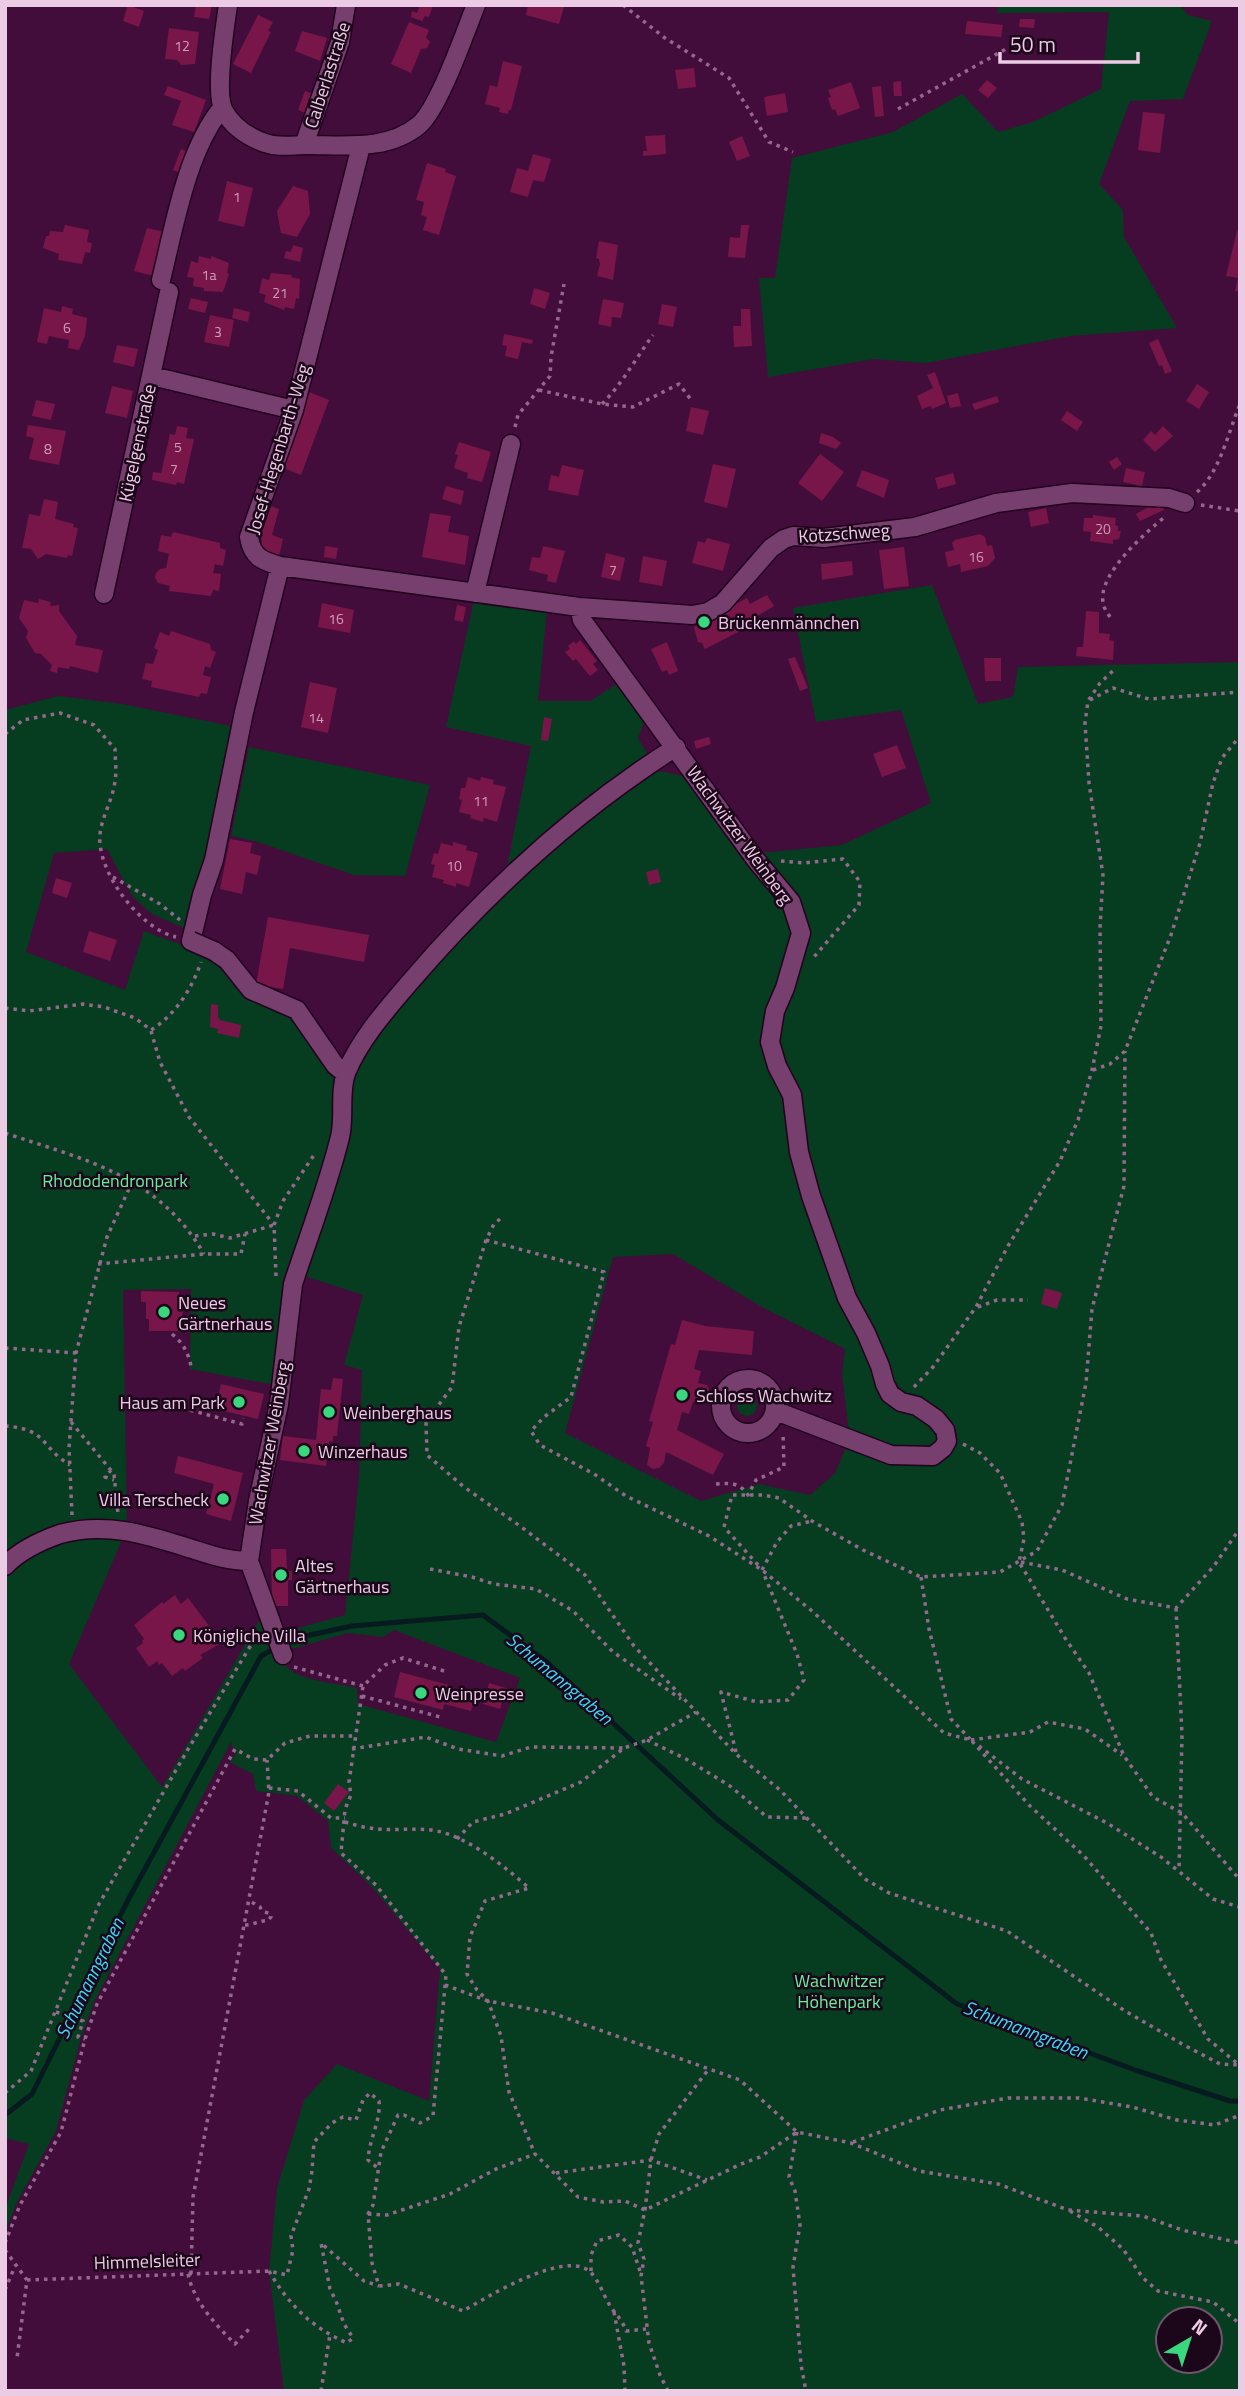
<svg xmlns="http://www.w3.org/2000/svg" width="1245" height="2396" viewBox="0 0 1245 2396" font-family="'Titillium Web',sans-serif">
<style>
.green{fill:#063c1f;fill-rule:evenodd}
.lines{fill:none;stroke-linecap:round;stroke-linejoin:round}
.stream{stroke:#061a1f;stroke-width:5}
.building{fill:#78164a}
.minor-casing{stroke:#22001e;stroke-width:21}
.path{stroke:#94698d;stroke-width:3.5;stroke-dasharray:3.5 5;stroke-linecap:butt}
.minor{stroke:#773f6e;stroke-width:18}
.minor-bridge-casing{stroke:#22001e;stroke-width:21;stroke-linecap:butt}
.minor-bridge{stroke:#773f6e;stroke-width:18}
.poi-dot{fill:#39d87f;stroke:#1c0619;stroke-width:2.5}
.labels{text-anchor:middle;dominant-baseline:central;stroke-width:5;stroke-linejoin:round;paint-order:stroke}
.number-label{font-size:14px;fill:#cf9ebe}
.street-label{font-size:18px;fill:#eccbe5;stroke:#1c0619}
.poi-label{font-size:18px;fill:#eccbe5;stroke:#1c0619;text-anchor:start}
.park-label{font-size:18px;fill:#67f09c;stroke:#1c0619}
.water-label{font-size:19px;font-style:italic;fill:#34dbfa;stroke:#1c0619}
</style>
<rect width="100%" height="100%" fill="#420d3b"/>
<path class="green" d="M999,5H1180L1188,15L1212,21L1183,99L1130,101L1099,184L1123,210L1124,237L1177,328L1070,336L926,363L874,359L768,377L759,278H775L792,158L893,132L962,94L998,132L1033,122L1101,89L1109,12L997,13Z
M932,585L978,704L1013,697L1018,667L1240,662V2391H284L269,2271L277,2188L304,2100L337,2064L429,2101L440,1969L373,1888L331,1848L328,1821L297,1796L256,1791L253,1774L230,1762L235,1755L231,1742L94,2002L80,2041L56,2131L16,2204L5,2233V2209L29,2144L5,2138V710L58,696L122,704L231,726L206,856L189,930L152,914L132,896L107,849L54,853L26,952L125,990L144,931C169,941 199,948 221,965C233,973 241,988 249,1000L295,1013L336,1080L337,1114L275,1385L190,1369L191,1289L123,1290L127,1528L69,1664L162,1787L260,1619C269,1637 278,1665 297,1674C314,1682 339,1684 357,1688L358,1704L496,1742L520,1678L394,1630L383,1637L348,1633L288,1650L283,1632L345,1615L359,1476L362,1370L344,1365L363,1295L301,1275L350,1079L377,1037L448,951L561,837L659,771L688,777L739,855L842,845L931,803L901,710L816,722L793,608ZM673,1254L762,1307L845,1349L842,1374L849,1432L847,1445L835,1473L810,1495L759,1484L701,1501L565,1433L613,1257ZM1168,2319H1210V2361H1168Z
M474,600L547,609L538,701H590L618,683L645,720L638,738L648,755L589,795L551,826L506,872L531,746L446,727Z
M249,747L430,785L405,876L354,875L255,841L231,836Z
M737 1406a10 10 0 1 1 20 0a10 10 0 1 1-20 0Z"/>
<g class="lines">
<path class="stream" d="M5,2115L32,2094L128,1900L261,1656L291,1639L352,1626L483,1615L548,1663L718,1820L957,2004L1138,2071L1230,2101H1240"/>
</g>
<path class="building" d="M128,5L144,11L139,27L123,21Z
M196,5H212L209,19L194,17Z
M420,5H433L429,17L425,16L422,21L411,17L412,11L417,13Z
M528,5L564,7L559,24L526,15Z
M258,15L273,22L268,31L271,32L251,73L233,64Z
M1020,19H1035L1034,28L1019,27Z
M967,21L1003,25L1001,37L965,34Z
M409,22L429,30L426,37L430,42L427,48L421,49L411,73L391,64Z
M169,28L199,32L195,64L181,65L177,60L165,59Z
M302,31L327,38L320,61L295,51Z
M503,61L522,66L511,110H509L508,114L499,112L500,108L485,104L490,85L497,87Z
M694,68L696,87L678,89L675,70Z
M987,80L997,88L988,98L978,90Z
M901,81L902,96H894L893,82Z
M851,82L860,108L838,116L835,109L832,110L828,98L831,97L828,90Z
M168,86L206,100L194,132L172,125L181,101L164,95Z
M881,86L884,116L875,117L872,87Z
M305,91L318,96L310,115L298,110Z
M785,93L788,112L767,116L764,97Z
M1143,112L1165,114L1160,153L1138,150Z
M665,135L666,154L643,156V151H647L645,136Z
M742,136L750,156L737,161L729,142Z
M181,149L191,153L184,174L173,170Z
M533,154L551,159L544,182L533,180L528,197L510,192L517,168L528,171Z
M427,163L446,169L445,172L456,176L439,235L423,230L427,217L421,215L424,202L416,200Z
M227,181L253,188L244,227L218,221Z
M293,186L308,191L310,214L297,237L281,233L277,211Z
M65,225L89,230L87,242L92,243L90,253L85,252L82,264L58,260L59,254L43,248L46,236H49L50,231L63,232Z
M741,225H749L745,258L728,257L730,237L740,238Z
M147,228L165,232L154,276L134,271Z
M1237,231L1240,232V292L1235,291L1238,278L1226,276Z
M599,241L618,245L613,280L597,276L600,264L599,259L596,258Z
M293,245L303,248L300,262L284,258L286,251L291,252Z
M199,256L211,259V256L229,263L227,273L229,274L223,292L204,291V288L193,286L194,278L187,277L191,261L198,263Z
M271,273L292,275L291,277L300,279L299,299L296,298L294,309L285,307L284,310L264,302L266,295L259,293L262,278L269,280Z
M534,288L550,293L545,309L530,304Z
M191,298L208,302L205,313L188,309Z
M603,299L624,303L621,318L612,317L611,327L598,324Z
M662,304L677,307L673,327L658,324Z
M62,306L73,309L72,314L87,318L85,336L79,350L68,348L69,340L49,336L47,344L37,342L44,308L61,312Z
M234,308L250,312L248,322L232,318Z
M741,309H750L752,346L734,347L733,326H741Z
M210,315L234,320L229,347L204,342Z
M504,334L533,340L532,344L522,342L518,359L505,356L507,346L502,345Z
M1158,339L1172,371L1165,374L1162,365L1159,366L1149,343Z
M117,345L138,349L134,367L113,362Z
M935,372L946,403L932,409L931,406L922,409L917,396L933,388L927,375Z
M1197,384L1209,392L1199,409L1186,401Z
M112,386L133,391L127,418L105,413Z
M309,392L329,400L301,475L281,467Z
M958,393L961,406L950,408L947,396Z
M997,396L999,402L975,410L972,404Z
M36,400L55,404L51,420L32,416Z
M691,407L709,411L703,435L686,431Z
M1067,411L1083,422L1077,431L1061,420Z
M28,425L66,431L59,465L29,459L34,438L26,436Z
M177,426L188,428L186,438L194,439L184,484L177,482L176,485L152,480L153,472L161,473L170,434L175,435Z
M1163,426L1173,436L1155,452L1143,440L1151,431L1155,435Z
M821,433L833,437L841,443L836,449L819,443Z
M459,442L491,452L482,482L467,478L468,473L454,468L458,455L455,454Z
M820,454L844,472L822,501L798,483Z
M1117,457L1122,464L1114,470L1109,462Z
M713,464L736,469L727,508L704,502Z
M562,465L584,470L578,496L548,490L551,475L559,477Z
M1126,468L1145,472L1142,486L1123,482Z
M862,470L889,480L884,498L856,486Z
M953,473L956,484L938,489L935,478Z
M446,486L464,491L461,505L442,499Z
M44,499L58,502L55,519L74,524L73,527L78,528L72,556L68,555L67,558L46,554L38,559L31,549L22,548L29,514L40,516Z
M1161,503L1164,510L1140,521L1136,514L1150,506Z
M268,505L279,509L272,535L283,539L279,556L262,550L261,531Z
M1046,508L1049,523L1031,527L1028,512Z
M430,513L451,516L448,532L469,536L465,565L422,557Z
M1093,515L1116,518L1115,525L1118,526V531H1121L1119,539L1113,540V544L1090,541L1091,532L1083,531L1084,518H1093Z
M173,532L220,543V548L226,550L223,566L215,564L213,573L221,574L219,591L213,590L211,596L169,591L170,586L158,583L155,578L156,573L160,569L166,568L169,554L158,551L161,535L171,537Z
M980,534L985,537L987,546L992,545L995,558L988,566L961,572L960,564L948,567L945,552L954,550L952,543L955,540Z
M707,538L730,544L723,571L692,563L698,541L705,543Z
M325,546L338,548L336,559L324,557Z
M543,546L565,551L556,583L547,581L548,575L529,570L532,557L540,558Z
M904,547L909,586L884,589L879,550Z
M606,553L625,558L620,581L601,577Z
M643,556L667,561L662,586L639,582Z
M852,561L853,575L822,580L821,564Z
M767,595L774,606L754,618L756,622L748,627L705,649L702,643L698,642L694,627L747,598L750,604Z
M39,599L51,602L50,606L59,605V611L77,636L75,645L103,650L98,673L70,666L69,669L58,667L57,673L50,671L52,665L41,654L35,653L26,638L28,631L19,618L24,600L38,603Z
M322,603L354,610L350,633L318,627Z
M457,605L466,607L463,622L454,620Z
M1086,611L1099,612V633L1110,634L1109,640L1114,641L1113,660L1076,656L1077,647H1083Z
M171,631L210,644L211,650L216,652L210,668L205,666L203,675L211,677L207,694L201,693L199,697L151,687L152,681L142,679L146,663L153,664L158,650L154,648L160,632L169,636Z
M580,640L597,661L593,664L598,670L590,676L576,659L573,661L565,652L570,649L568,646L574,641L576,644Z
M667,642L678,671L669,675L667,670L662,672L651,649Z
M795,657L808,688L800,691L788,659Z
M984,658H1001V681H985Z
M310,682L337,688L328,733L301,727Z
M544,717L552,719L548,741L541,740Z
M709,737L711,744L696,749L694,741Z
M897,745L906,768L882,777L873,754Z
M468,777L480,781L481,777L494,780L493,784L506,787L497,822L484,818L483,822L470,818L471,815L459,812L462,800L459,799L461,788H465Z
M230,839L252,843L250,853L261,856L257,875L246,872L242,894L220,889Z
M453,842L467,846L466,850L478,853L469,887L456,883V887L443,883L444,880L432,877L435,865L431,864L434,853L438,854L441,843L453,846Z
M658,869L661,882L649,885L646,872Z
M56,878L72,883L67,898L52,893Z
M268,917L369,935L364,962L290,948L283,989L256,984Z
M89,931L117,940L110,961L83,952Z
M211,1004L218,1005V1017L220,1020L241,1025L239,1038L217,1033L218,1029L210,1027Z
M1045,1288L1062,1293L1057,1309L1041,1304Z
M141,1291L179,1292V1304H183L182,1320H179L178,1331H149V1319H146V1302H141Z
M682,1320L705,1326L754,1331L752,1355L699,1350L694,1369L701,1371L698,1383L707,1385L709,1389L705,1403L701,1404L693,1402L689,1414L682,1412L677,1430L724,1454L713,1475L666,1452L664,1463L659,1468L653,1469L647,1465L650,1448L646,1446L653,1422L649,1421L671,1344L675,1345Z
M333,1378L343,1379L337,1436H333V1442L329,1441L326,1466L280,1460L283,1436L316,1440L321,1389L331,1390Z
M221,1384L264,1394L258,1419L215,1409Z
M178,1456L243,1473L231,1521L206,1514L214,1484L174,1473Z
M271,1549H286L287,1571H292V1580H288V1606H272Z
M175,1595L181,1604L188,1598L222,1643L200,1655L203,1658L185,1671L183,1668L172,1676L162,1663L159,1665L157,1661L149,1667L136,1648L143,1643L142,1641L144,1639L134,1625L162,1602L163,1604Z
M400,1672L449,1685L448,1688L468,1693L467,1697L475,1699L471,1711L444,1704L443,1710L394,1697Z
M489,1683L506,1688L500,1709L483,1704Z
M338,1784L349,1792L334,1811L324,1803Z"/>
<g class="lines">
<g class="minor-casing">
<path id="minor" d="M228,5C225,27 214,93 224,111C233,127 248,137 265,143C279,148 292,145 307,145C344,145 388,151 419,125C439,108 465,32 476,5
M304,145L340,42L346,5
M361,146L294,410L249,537C252,557 262,561 280,566L579,607L692,615L708,612L723,603L771,548L784,539L793,536L824,538L915,527L996,503L1072,493L1169,498L1185,503
M161,280C174,227 187,150 222,108
M152,376L294,410
M475,593L511,444
M104,594L169,292
M579,607L582,620L756,860L791,902L801,933L785,988L775,1011L770,1042L777,1066L792,1095L799,1152L811,1196L847,1298L866,1333L880,1366L885,1384L890,1394L901,1402L917,1406L936,1419L945,1430L947,1441L943,1448L933,1456L891,1455L776,1411
M191,941L202,895L214,860L244,712L280,566
M214,951L227,960L251,990L297,1010L335,1065L346,1074
M721 1406a27 27 0 1 1 54 0a27 27 0 1 1-54 0Z
M5,1566C20,1550 40,1541 60,1534C106,1521 148,1535 192,1549C211,1555 228,1561 249,1561
M283,1655L249,1561L258,1501L279,1404L293,1284C309,1235 328,1186 340,1137C345,1116 339,1093 346,1073C360,1039 386,1010 410,982C488,891 575,811 676,747"/>
</g>
<path class="path" d="M623,5L665,38L729,78L769,142L793,152
M898,109L1006,49
M539,390L602,404L633,407L679,384L692,401
M602,404C622,384 636,358 653,335
M515,427L518,415L550,376L551,357L564,284
M1197,492C1220,472 1228,433 1240,404
M1201,505L1240,511
M1110,617C1107,612 1103,607 1103,602C1098,574 1146,532 1166,516
M1090,700L1113,688L1149,699L1240,692
M5,734L23,720L60,713L94,725L115,749C115,759 117,771 115,781C113,799 102,816 100,834C96,871 140,929 176,937
M781,861L803,863L843,859L860,882L859,905L813,958
M113,877L160,904L180,920
M5,1008L29,1011L83,1004L104,1007L135,1018L151,1030C175,1015 192,989 201,962
M151,1031L160,1062L189,1117L274,1225
M1093,1070L1110,1064L1125,1051L1171,935L1200,843L1213,783L1222,758L1240,736
M5,1133C85,1160 158,1175 204,1254
M500,1219L494,1224L486,1240L459,1327L452,1387L426,1422L427,1455L464,1487L520,1526L585,1575L634,1646L736,1754L780,1790L865,1879L889,1893L1007,1931L1125,2011L1182,2044L1220,2064L1240,2065
M195,1236L213,1234L230,1238L274,1225
M486,1240L604,1272L571,1397L544,1417L531,1431L540,1445L594,1474L626,1496L709,1536L762,1570L812,1611L944,1733L971,1740L1030,1806L1084,1856L1151,1933L1161,1960L1208,2039L1238,2064
M98,1264L204,1254H241L245,1234
M276,1276L274,1225L283,1201L316,1152
M978,1307L997,1300H1028
M172,1334C183,1343 188,1352 191,1366
M5,1348L76,1353
M914,1387L933,1367L976,1307L1008,1246L1060,1161L1078,1120L1092,1070L1101,1026L1100,928L1103,875L1089,783L1085,723L1088,701L1100,683L1116,668
M182,1408L242,1424L243,1418
M71,1422L114,1474L118,1514
M5,1426C48,1429 40,1447 70,1465
M963,1444L980,1453L1000,1473L1022,1522L1024,1539L1019,1562L1065,1638L1089,1673L1124,1756L1153,1797L1182,1813L1240,1880
M111,1470L105,1477L114,1480
M716,1484C730,1483 739,1482 748,1495L756,1480L784,1467L783,1433
M72,1515L69,1448L76,1353L107,1237L133,1180
M1021,1562L1062,1570L1127,1599L1176,1608L1214,1566L1240,1528
M758,1565L724,1527L732,1495H763L779,1498L812,1521L863,1550L921,1577L1000,1572L1037,1551L1062,1505L1086,1383L1092,1309L1124,1186L1125,1051
M430,1569L472,1577L494,1584L536,1589L573,1611L613,1652L681,1699
M762,1570L777,1542L791,1526L812,1521
M921,1577L929,1629L951,1719L970,1739
M1176,1608L1182,1735L1179,1871
M294,1667L363,1686
M444,1671L403,1658L385,1665L363,1686L349,1782L351,1795L345,1809L341,1853L376,1885L446,1975L433,2116L420,2123L404,2115H398L381,2152L373,2205L368,2214L372,2263L379,2286L399,2284L463,2311C487,2297 564,2250 589,2271C598,2278 603,2294 609,2304C616,2316 621,2317 626,2331L646,2329
M362,1696L444,1718
M647,1740L686,1759L730,1786L767,1817L807,1818
M971,1740L1030,1732L1048,1722L1085,1729L1122,1755
M979,1746L1022,1779L1107,1823L1161,1857L1213,1899L1240,1907
M352,1749L426,1737L458,1749L502,1756L531,1747L624,1748
M736,1752L721,1692L757,1702L788,1700L804,1680L797,1654L763,1572
M269,1788L298,1791L331,1818H345
M345,1822C355,1825 366,1828 377,1829C397,1831 417,1827 437,1831C470,1838 505,1867 529,1888L485,1901L470,1937L467,1974L477,1990L488,2001L501,2036L509,2092L535,2154L578,2197L603,2202L625,2201L645,2210L741,2164L760,2157L797,2132
M457,1839L473,1822L505,1814L581,1782L624,1748L647,1740L696,1712
M245,1925C254,1925 259,1920 267,1921L271,1917V1914L262,1911L260,1907L250,1901
M445,1985L488,2001L552,2013L740,2080L797,2132L851,2143L919,2171L998,2184L1068,2210L1143,2216L1182,2230L1240,2243
M56,2012L83,2021L78,2037L85,2039
M5,2093L31,2071L99,1904L187,1751L257,1635
M797,2132L789,2177L795,2191L800,2225L793,2267L801,2365L806,2391
M853,2142L940,2110L1008,2098H1079L1132,2107L1177,2120L1215,2125L1240,2115
M556,2173L651,2160L707,2180
M1070,2211L1098,2227L1123,2249L1143,2278L1158,2291L1213,2302L1240,2324
M368,2214L387,2215L450,2194L496,2169L535,2154
M5,2243L20,2205L61,2132L85,2039L97,2004L235,1749L253,1759L267,1760L285,1743L310,1736H354
M5,2250L27,2280L17,2358
M269,2271C289,2305 311,2327 347,2343L353,2338L344,2324L336,2301L330,2289L321,2243L364,2281L379,2286
M591,2271V2255L597,2241L619,2235L632,2247L641,2274
M188,2274C194,2302 215,2324 235,2344L250,2328
M191,2274L193,2197L269,1792L267,1760
M27,2280L269,2271L287,2275L293,2250L291,2236L309,2189L312,2171L314,2142L332,2123L343,2117L356,2120L363,2100L370,2093L379,2101C381,2121 369,2139 368,2160L379,2169
M5,2290L15,2266
M614,2312L624,2366L625,2391
M321,2391L330,2334
M668,2391L660,2375L649,2343L641,2276L644,2259L638,2243L645,2210L651,2160L659,2134L708,2070"/>
<use href="#minor" class="minor"/>
<g class="minor-bridge-casing">
<path id="minor-bridge" d="M191,941L214,951"/>
</g>
<use href="#minor-bridge" class="minor-bridge"/>
</g>
<g class="poi-dot">
<circle cx="704" cy="622" r="7"/>
<circle cx="164" cy="1312" r="7"/>
<circle cx="682" cy="1395" r="7"/>
<circle cx="239" cy="1402" r="7"/>
<circle cx="329" cy="1412" r="7"/>
<circle cx="304" cy="1451" r="7"/>
<circle cx="223" cy="1499" r="7"/>
<circle cx="281" cy="1575" r="7"/>
<circle cx="179" cy="1635" r="7"/>
<circle cx="421" cy="1693" r="7"/>
</g>
<g class="labels">
<g class="number-label">
<text x="182" y="45">12</text>
<text x="237" y="196">1</text>
<text x="209" y="274">1a</text>
<text x="280" y="292">21</text>
<text x="67" y="327">6</text>
<text x="218" y="331">3</text>
<text x="178" y="446">5</text>
<text x="48" y="448">8</text>
<text x="174" y="468">7</text>
<text x="1103" y="528">20</text>
<text x="976" y="556">16</text>
<text x="613" y="569">7</text>
<text x="336" y="618">16</text>
<text x="316" y="717">14</text>
<text x="481" y="800">11</text>
<text x="454" y="865">10</text>
</g>
<g class="street-label">
<text transform="translate(327 75) rotate(-72)">Calberlastraße</text>
<text transform="translate(137 443) rotate(-78)">Kügelgenstraße</text>
<text transform="translate(278 449) rotate(-73)">Josef-Hegenbarth-Weg</text>
<text transform="translate(844 533) rotate(-4)">Kotzschweg</text>
<text transform="translate(740 835) rotate(54)">Wachwitzer Weinberg</text>
<text transform="translate(269 1443) rotate(-80)">Wachwitzer Weinberg</text>
<text transform="translate(147 2261) rotate(-2)">Himmelsleiter</text>
</g>
<g class="poi-label">
<text x="718" y="622">Brückenmännchen</text>
<text x="178" y="1302">Neues<tspan x="178" dy="21">Gärtnerhaus</tspan></text>
<text x="696" y="1395">Schloss Wachwitz</text>
<text x="225" y="1402" text-anchor="end">Haus am Park</text>
<text x="343" y="1412">Weinberghaus</text>
<text x="318" y="1451">Winzerhaus</text>
<text x="209" y="1499" text-anchor="end">Villa Terscheck</text>
<text x="295" y="1565">Altes<tspan x="295" dy="21">Gärtnerhaus</tspan></text>
<text x="193" y="1635">Königliche Villa</text>
<text x="435" y="1693">Weinpresse</text>
</g>
<g class="park-label">
<text x="115" y="1180">Rhododendronpark</text>
<text x="839" y="1980">Wachwitzer<tspan x="839" dy="21">Höhenpark</tspan></text>
</g>
<g class="water-label">
<text transform="translate(560 1678) rotate(40)">Schumanngraben</text>
<text transform="translate(89 1978) rotate(-64)">Schumanngraben</text>
<text transform="translate(1026 2029) rotate(21)">Schumanngraben</text>
</g>
</g>
<rect width="1245" height="2396" fill="none" stroke="#eccbe5" stroke-width="14"/>
<g transform="translate(1189 2340) rotate(39)"><circle r="33" fill="#1c0619" stroke="#6f556b" stroke-width="2"/>
<path d="M0-5L12 26L0 18L-12 26Z" fill="#39d87f"/>
<text y="-10" font-size="19" font-weight="bold" text-anchor="middle" fill="#eccbe5">N</text>
</g>
<path d="M1000 52v10h138v-10" fill="none" stroke="#eccbe5" stroke-width="3.5"/>
<text x="1010" y="52" font-size="21" fill="#eccbe5" stroke="#1c0619" stroke-width="5" paint-order="stroke">50 m</text>
</svg>
